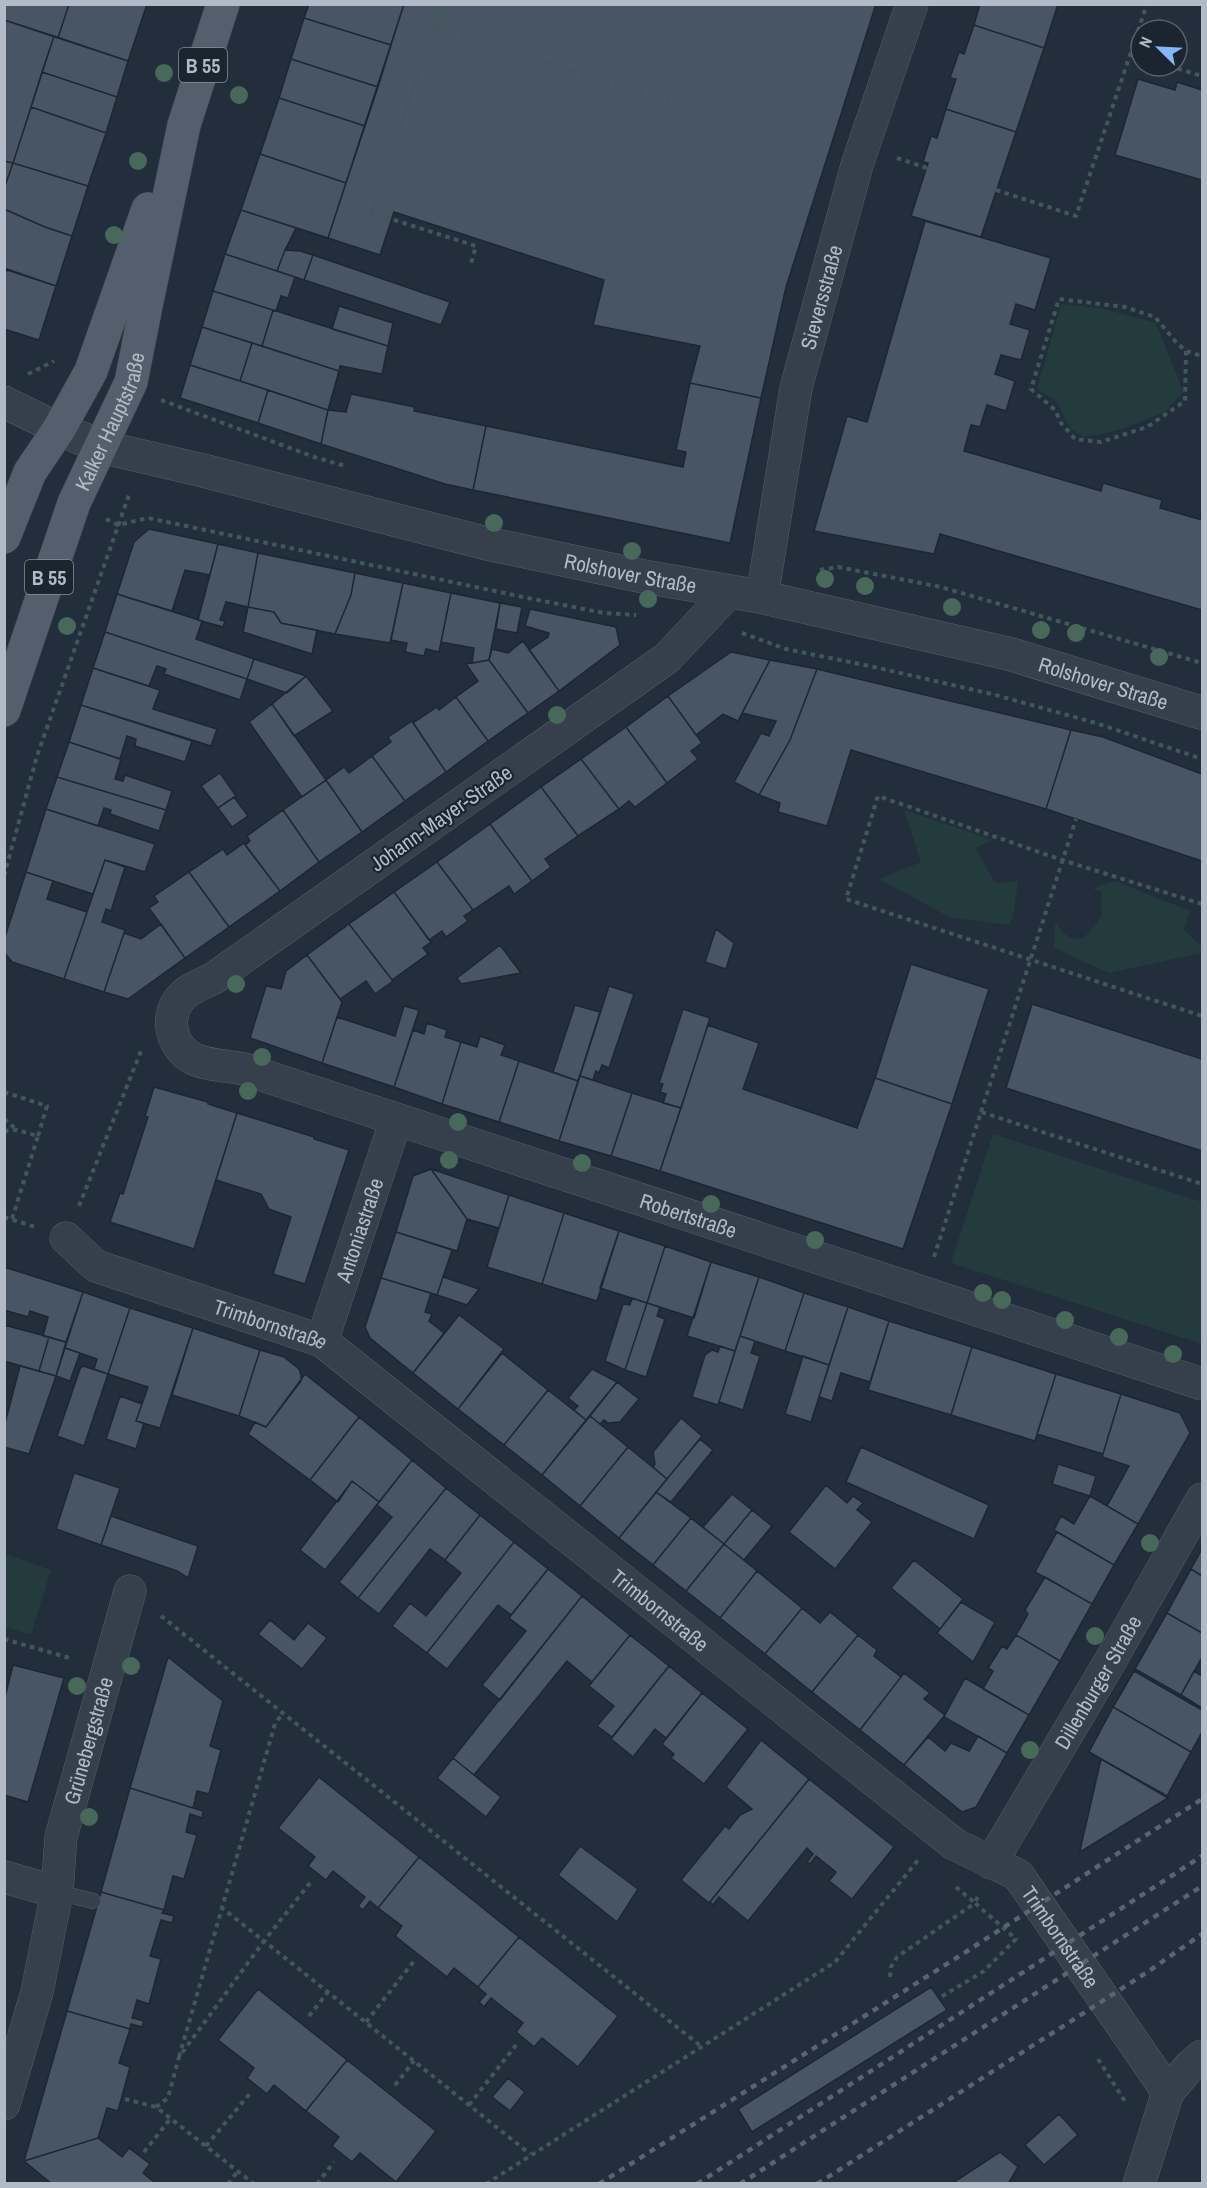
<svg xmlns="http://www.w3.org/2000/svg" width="1207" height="2188" viewBox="0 0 1207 2188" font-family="'Archivo Narrow',sans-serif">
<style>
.park{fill:#243b3d}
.building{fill:#485565;stroke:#1d2732;stroke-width:1.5}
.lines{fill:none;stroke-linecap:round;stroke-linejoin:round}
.service-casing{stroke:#545e6a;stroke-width:16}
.minor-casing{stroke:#545e6a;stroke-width:33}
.tertiary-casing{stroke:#545e6a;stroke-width:34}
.primary-casing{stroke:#3f4955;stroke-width:34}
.path{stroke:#41585a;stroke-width:4;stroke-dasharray:4.5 4.5;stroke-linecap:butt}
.service{stroke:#36404c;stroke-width:15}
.minor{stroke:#36404c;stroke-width:32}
.tertiary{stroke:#36404c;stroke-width:33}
.primary{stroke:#535f6c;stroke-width:33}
.rail{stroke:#576473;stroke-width:4.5;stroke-dasharray:6 6;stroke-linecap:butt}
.tree{fill:#486959}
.labels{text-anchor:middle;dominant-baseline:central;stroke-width:4.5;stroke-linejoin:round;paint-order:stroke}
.shield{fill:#1b2530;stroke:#848e9a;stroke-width:1.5}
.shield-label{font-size:20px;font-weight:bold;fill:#b1bbc8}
.street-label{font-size:21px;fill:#b1bbc8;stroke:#1b2530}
</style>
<rect width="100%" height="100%" fill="#222e3c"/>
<path class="park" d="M1061,304L1100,308L1156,323L1183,392L1166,411L1133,425L1112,432L1084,437L1071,429L1056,401L1037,389Z
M904,810L992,840L975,848L994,881L1001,883L1018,881L1013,918L1007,925L949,917L879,879L921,862Z
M1115,881L1190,911L1184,930L1202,947V953L1109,973L1054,948L1055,923C1065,935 1068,940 1084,938L1102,916L1101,892L1092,888Z
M993,1134L1202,1202V1344L951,1263Z
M5,1554L51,1570L31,1635L5,1627Z"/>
<path class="building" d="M4,4H69L58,38L4,20Z
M69,4H147L128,61L58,38Z
M309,4H404L391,45L304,18Z
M404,4H876L786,287L761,398L690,383L700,346L593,325L604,280L394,212L380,255L328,238Z
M980,4H1058L1044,48L974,25Z
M304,18L391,45L378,87L291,59Z
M4,20L54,36L13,163L4,161Z
M974,25L1044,48L1016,132L946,109L956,79L950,78L959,52L964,54Z
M54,36L128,61L117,97L42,72Z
M291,59L378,87L365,126L279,98Z
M42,72L117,97L106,133L31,107Z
M1138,79L1175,90L1177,82L1202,90V180L1115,155Z
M279,98L365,126L346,183L260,154Z
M31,107L106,133L88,186L13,163Z
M946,109L1016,132L981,237L911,216L928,163L923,162L931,136L937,138Z
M260,154L346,183L328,238L241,210Z
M4,161L13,163L4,189Z
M13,163L88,186L72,236L45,227L4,209V189Z
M4,209L45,227L72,236L56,286L4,268Z
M241,210L296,228L285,250L277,271L225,254Z
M925,221L1051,258L1035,310L1016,304L1010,324L1030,330L1021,360L1001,355L995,374L1015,381L1006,411L987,405L980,427L971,425L964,451L1101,491L1103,483L1162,500L1160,508L1202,520V610L940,534L934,554L814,531L847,416L867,422Z
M285,250L300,251L313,255L304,280L277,271Z
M225,254L295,277L288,298L281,296L276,311L213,291Z
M313,255L450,302L441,325L304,280Z
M7,270L56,286L39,340L4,329V275Z
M213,291L273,310L262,346L202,327Z
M339,306L393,323L388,346L332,329Z
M273,310L388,346L382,374L340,366L339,371L262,346Z
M202,327L252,343L240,381L190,365Z
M252,343L339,371L328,410L240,381Z
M190,365L268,390L258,423L180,398Z
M690,383L761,398L730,543L473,490L486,426L683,467L686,452L676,450Z
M268,390L328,410L321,444L258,423Z
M351,394L415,407L414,411L486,426L473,490L445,484L321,444L328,410L346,412Z
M149,529L218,544L210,575L185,570L172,611L117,594L134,542Z
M218,544L258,553L248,607L226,602L220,620L225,621L223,627L198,620Z
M258,553L355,573L351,595L335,634L281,623L274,612L248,607Z
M355,573L403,583L390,643L335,634L351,595Z
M403,583L451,593L439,652L426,649L424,656L405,652L407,643L391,640Z
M451,593L500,603L489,660L472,663L474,648L441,642Z
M117,594L202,621L196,639L254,659L247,679L105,632Z
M500,603L522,607L517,633L496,629Z
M248,607L274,612L281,623L317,630L312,654L243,632Z
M530,609L616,627L620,645L559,691L529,650L548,637L549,633L525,626Z
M105,632L247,679L240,700L164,674L166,669L157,666L149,686L93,668Z
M523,641L559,691L528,713L489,660L492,649L508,653Z
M731,652L770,660L738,721L723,714L696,735L668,696Z
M254,659L306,676L287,693L247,679Z
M489,660L528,713L488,741L456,697L478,681L466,664Z
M770,660L817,669L790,740L759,795L734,782L761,733L769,736L776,721L742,713Z
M93,668L160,690L153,709L217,729L211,746L81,705Z
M817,669L1071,730L1046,809L851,750L827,826L778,812L780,803L759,795L790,740Z
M306,676L333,711L294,736L272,704Z
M668,696L702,743L691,751L698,759L667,783L626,727Z
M456,697L488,741L446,772L413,723L437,707L439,710Z
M272,704L326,780L302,797L249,722Z
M81,705L192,741L185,762L135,746L136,739L127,736L120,759L69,742Z
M412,721L446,772L405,801L372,756L391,742L388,737Z
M626,727L667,783L635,807L629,801L619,809L581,759Z
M1071,730L1103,737L1202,774V861L1046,809Z
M69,742L121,759L115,779L123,781L125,775L172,791L166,810L57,777Z
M372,756L405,801L362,832L326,780L344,767L349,773Z
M581,759L619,809L578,836L541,787Z
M220,773L236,796L218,808L201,786Z
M57,777L166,810L159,831L110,814L111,810L104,808L98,826L46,809Z
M326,780L362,832L319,862L283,810Z
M541,787L578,836L545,859L551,867L532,881L490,824Z
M234,797L248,816L232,827L218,808Z
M46,809L155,844L145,872L105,860L93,894L26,872Z
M283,810L319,862L280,891L245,845L250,841L247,836Z
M490,824L532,881L514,894L509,886L473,910L437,862Z
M244,843L280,891L229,927L189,872L223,849L227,855Z
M105,860L125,867L111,911L106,909L102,922L125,930L104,992L64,979Z
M437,862L473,910L464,916L468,921L446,937L442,931L429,940L394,892Z
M26,872L53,881L47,899L87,912L64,979L12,962L4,952V940Z
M189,872L229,927L185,958L149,908L158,902L154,896Z
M394,892L431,942L423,948L428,954L392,980L349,924Z
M161,924L185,958L128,999L104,992L124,933L141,939Z
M349,924L393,981L375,994L366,981L340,999L307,955Z
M716,929L734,943L726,969L705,962Z
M500,945L521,973L461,984L457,978Z
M307,955L342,1002L322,1063L250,1038L266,986L281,989L286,971Z
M911,964L989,989L952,1104L875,1078Z
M609,986L634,994L609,1068L602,1065L599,1073L596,1071L593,1080L580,1076Z
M1032,1004L1202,1059V1151L1006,1088Z
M575,1005L600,1012L578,1081L553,1072Z
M404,1006L419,1010L394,1087L322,1063L337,1017L395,1036Z
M683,1009L710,1018L681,1108L663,1103L666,1094L660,1092L663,1084L659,1083Z
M427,1023L447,1030L445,1037L461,1042L442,1104L394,1087L413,1030L424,1034Z
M708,1025L759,1043L743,1089L857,1128L875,1078L952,1104L903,1249L660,1171Z
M480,1036L505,1045L501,1055L519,1061L499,1122L442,1104L461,1042L477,1047Z
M519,1061L578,1081L559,1141L499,1122Z
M580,1076L632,1093L611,1156L559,1141Z
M154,1087L208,1102V1104L237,1113L194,1249L110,1222L120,1193L123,1194L148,1117L145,1116Z
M632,1093L681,1108L660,1171L611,1156Z
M237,1113L314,1137V1139L349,1150L305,1284L273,1274L291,1217L269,1209L261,1194L216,1180Z
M431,1169L467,1219L457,1251L396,1232L413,1176Z
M431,1169L509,1195L499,1228L467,1219Z
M509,1195L564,1213L542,1284L487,1267Z
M564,1213L619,1231L597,1301L542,1284Z
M619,1231L665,1246L647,1303L600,1288Z
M396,1232L452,1250L437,1295L381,1278Z
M665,1246L711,1262L694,1318L647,1303Z
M711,1262L759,1277L735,1351L687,1336Z
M4,1267L83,1292L66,1342L43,1336L48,1317L30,1311L28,1317L4,1310Z
M443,1277L479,1289L467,1305L437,1295Z
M759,1277L804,1293L785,1351L740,1336Z
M381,1278L431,1293L425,1312L432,1314L429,1321L444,1333L413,1373L370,1338L365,1327Z
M83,1292L130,1308L108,1374L94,1369L97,1359L65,1348Z
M804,1293L848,1307L829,1365L785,1351Z
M632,1298L647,1303L625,1370L605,1361L623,1304L630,1305Z
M647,1303L660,1307L657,1316L665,1319L646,1377L625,1370Z
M848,1307L889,1321L870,1382L841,1373L832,1401L819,1397Z
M130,1308L193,1328L160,1428L136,1421L148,1387L108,1374Z
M459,1315L504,1349L458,1409L413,1373Z
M889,1321L972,1347L951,1415L868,1390Z
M4,1325L49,1337L39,1371L4,1361Z
M193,1328L260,1350L239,1416L172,1395Z
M740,1336L755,1341L751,1353L760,1356L743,1410L719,1402Z
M49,1337L66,1342L56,1376L39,1371Z
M720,1346L735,1351L718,1405L692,1397L705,1355L712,1350L718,1352Z
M972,1347L1056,1374L1035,1441L951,1415Z
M65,1348L80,1353L70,1381L56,1376Z
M260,1350L284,1357L299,1369L301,1375V1381L266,1427L239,1416Z
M502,1353L548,1390L504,1445L458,1409Z
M803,1356L829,1365L811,1422L785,1414Z
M20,1366L56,1376L29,1454L4,1447V1427Z
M83,1366L108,1374L84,1446L57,1436L80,1369Z
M592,1369L617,1382L586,1420L574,1410L578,1406L568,1398Z
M305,1374L359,1417L310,1480L248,1434L255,1422L266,1427Z
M1056,1374L1121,1394L1103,1454L1037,1434Z
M617,1382L639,1399L620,1422L608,1423L604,1420L600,1424L590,1416Z
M548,1390L586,1420L542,1475L504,1445Z
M1121,1394L1180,1413L1190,1433L1138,1524L1107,1506L1129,1466L1102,1457Z
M120,1396L142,1404L136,1421L144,1423L136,1449L106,1439Z
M590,1416L628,1447L580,1506L542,1475Z
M359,1417L412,1460L379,1502L352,1481L338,1502L310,1480Z
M681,1418L702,1436L667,1479L653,1467L655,1464L653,1452Z
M700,1439L713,1450L671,1502L656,1492Z
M628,1447L667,1479L619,1538L580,1506Z
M861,1447L989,1505L974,1539L846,1482Z
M412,1460L446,1488L358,1598L339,1582L392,1517L377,1505Z
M1058,1464L1096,1476L1090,1496L1052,1484Z
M74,1473L120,1488L101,1545L56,1529Z
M352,1481L379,1502L325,1570L300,1550Z
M826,1485L847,1503L853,1496L863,1503L857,1510L872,1522L835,1569L789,1532Z
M446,1488L480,1515L445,1560L430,1549L379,1614L358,1598Z
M656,1492L691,1518L653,1565L619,1538Z
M732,1494L752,1510L724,1544L703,1527Z
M1090,1496L1138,1524L1114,1565L1054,1530L1061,1516L1074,1524Z
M752,1510L772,1526L744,1560L724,1544Z
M480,1515L514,1542L427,1653L392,1626L410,1603L426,1616L461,1573L445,1560Z
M111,1516L198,1546L188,1578L177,1571L101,1545Z
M691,1518L724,1544L686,1591L653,1565Z
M1057,1532L1114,1565L1092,1604L1035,1572Z
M514,1542L548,1569L511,1615L498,1605L447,1669L427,1653Z
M724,1544L757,1571L720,1618L686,1591Z
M1202,1549V1576L1191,1569Z
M914,1560L963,1599L940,1629L891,1588Z
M548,1569L582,1596L500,1700L482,1685L526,1631L509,1618Z
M1191,1569L1202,1576V1633L1167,1613Z
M757,1571L802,1608L765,1654L720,1618Z
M1045,1577L1092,1604L1060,1661L1016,1635L1028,1614L1025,1610Z
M582,1596L630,1635L592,1682L567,1661L474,1775L453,1758Z
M961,1602L995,1622L973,1662L937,1633Z
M802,1608L820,1623L830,1612L858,1635L812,1692L765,1654Z
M1167,1613L1202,1633V1657L1181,1695L1135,1669Z
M270,1620L294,1640L308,1623L327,1638L302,1669L258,1634Z
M630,1635L669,1666L612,1737L597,1726L614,1706L589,1686Z
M858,1635L877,1650L874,1656L901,1677L860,1730L812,1692Z
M1016,1635L1060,1661L1029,1715L983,1689L993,1671L988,1668L1002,1646L1007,1649Z
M168,1657L223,1701L210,1746L221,1750L209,1794L197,1791L193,1808L130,1788Z
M13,1665L64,1678L28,1802L4,1795V1701Z
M669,1666L702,1693L666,1738L655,1729L633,1757L611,1739Z
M1134,1671L1202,1710V1732L1191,1752L1113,1707Z
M1194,1671L1202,1676V1708L1181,1695Z
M904,1673L930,1693L924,1699L945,1715L904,1765L860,1730Z
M965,1678L1029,1715L1007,1753L944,1717Z
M702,1693L748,1729L704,1784L671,1758L674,1754L662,1744Z
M1113,1707L1191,1752L1167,1796L1089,1752Z
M978,1736L1007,1753L976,1807L962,1812L904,1765L928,1737L945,1751L951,1743L969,1751Z
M761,1740L809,1779L709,1903L681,1880L725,1826L729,1829L740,1815L752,1809L726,1787Z
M453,1758L501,1797L486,1817L437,1778Z
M1101,1759L1168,1798L1080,1852L1081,1846Z
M319,1777L419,1857L378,1908L370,1901L363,1910L358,1906L365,1897L333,1871L326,1880L308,1866L315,1857L278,1828Z
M809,1779L894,1847L852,1899L829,1881L836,1872L816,1856L810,1864L807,1862L813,1854L807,1848L748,1921L719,1897L713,1905L710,1902Z
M130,1788L203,1811L202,1818L190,1814L186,1832L197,1835L184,1879L173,1876L164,1910L101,1892Z
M580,1846L638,1889L617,1922L558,1875Z
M419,1857L519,1937L478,1987L454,1968L447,1977L395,1936L402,1926L378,1908Z
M101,1892L164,1910L162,1913L174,1916L172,1923L161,1920L150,1956L161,1959L149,2004L137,2000L132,2018L144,2021L142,2027L131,2024L130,2029L67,2011Z
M519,1937L618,2016L578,2067L542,2038L534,2047L516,2032L523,2023L491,1998L484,2007L479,2002L486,1994L478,1987Z
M931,1987L947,2010L752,2132L738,2109Z
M258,1989L347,2060L306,2111L274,2085L267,2094L247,2078L254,2068L218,2040Z
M67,2011L130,2029L119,2063L130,2067L118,2111L107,2108L98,2138L24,2161Z
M347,2060L436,2131L396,2182L360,2153L352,2162L332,2146L339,2137L306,2111Z
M508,2078L525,2092L510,2111L492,2097Z
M1059,2114L1078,2135L1044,2165L1025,2145Z
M98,2138L122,2157L129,2148L150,2164L143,2173L156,2184H52L24,2161Z
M1000,2152L1018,2167L1008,2184H951Z"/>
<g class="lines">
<g class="service-casing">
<path id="service" d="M57,1892L93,1901"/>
</g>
<g class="minor-casing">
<g id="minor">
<path d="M4,402L59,429"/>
<path id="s1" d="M729,592L667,658L214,978C202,984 187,989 179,1000C164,1020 173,1049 194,1059C209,1066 229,1066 244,1069L1202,1384"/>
<path id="s2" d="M762,597L796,388L857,165L912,4"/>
<path id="s3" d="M66,1238L96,1266L322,1341L954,1844L1018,1875L1168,2092"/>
<path id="s4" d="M322,1341L396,1120"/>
<path id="s5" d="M991,1863L1112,1658L1202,1499"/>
<path d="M4,1877L57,1892"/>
<path id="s6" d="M4,2104L37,1992L57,1892L61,1837L130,1591"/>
<path d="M1139,2184L1168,2092L1190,2066L1202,2056"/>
</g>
</g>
<g class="tertiary-casing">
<g id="tertiary">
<path id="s7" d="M59,429L102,447L201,470L485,543L641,576L762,597L1010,654L1202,713"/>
</g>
</g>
<g class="primary-casing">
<g id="primary">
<path d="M4,537L30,472L59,429L91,371L148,209"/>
<path id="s8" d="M4,710L74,503L131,382L147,301L184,125L223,4"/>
</g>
</g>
<path class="path" d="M441,4L372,213L476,246L470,267
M434,27L786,138
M1130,55L1141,58
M1169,66L1202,76
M897,158L927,168
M996,190L1076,216L1147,4
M1186,351L1185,401L1147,427L1101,442L1075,439L1061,423L1055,410L1031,389L1059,299L1125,307L1155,317L1176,342L1186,351L1202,356
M28,374L54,361
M161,400L317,458L346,466
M106,519L118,525L148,518L523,597L604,613L636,615
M820,570L838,567L941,587L1202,663
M742,633L786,649L874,667L992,694L1096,723L1202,759
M4,876L37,756L130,492
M1202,904L1062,860L878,796L846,899L1202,1016
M4,1092L47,1106L38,1136
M981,1112L1076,819
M4,1119L16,1129
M4,1131L17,1130L38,1136L12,1219
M79,1206L141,1051
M4,1217L35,1227
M934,1257L981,1112L1202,1184
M161,1616L702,2047
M4,1639L73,1659
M310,1883L264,1941L530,2154
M956,1887L975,1903L978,1896
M890,1977L891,1967L897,1957L975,1903L1016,1939L984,1971L941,1997
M309,2016L328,1992
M366,2022L414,1961
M179,2057L275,1724L283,1713
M1098,2059L1126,2103
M395,2085L414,2061
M125,2099L156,2107L254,2184
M469,2105L516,2045
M156,2107L168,2098L179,2057L264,1941L222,1908
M206,2146L252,2091
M144,2152L171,2118
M228,2184L238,2171
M317,2184L334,2162
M486,2184L835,1962L918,1860"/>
<use href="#service" class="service"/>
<use href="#minor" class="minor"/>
<use href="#tertiary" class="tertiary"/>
<use href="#primary" class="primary"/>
<path class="rail" d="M599,2184L961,1955L1202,1799
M697,2184L1202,1856
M740,2184L1202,1886
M817,2184L1146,1973L1202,1934"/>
</g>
<g class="tree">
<circle cx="164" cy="73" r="9"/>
<circle cx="239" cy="95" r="9"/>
<circle cx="138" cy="161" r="9"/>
<circle cx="114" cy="235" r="9"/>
<circle cx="494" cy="523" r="9"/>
<circle cx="632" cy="551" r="9"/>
<circle cx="825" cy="579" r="9"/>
<circle cx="865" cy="586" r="9"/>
<circle cx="648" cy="599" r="9"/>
<circle cx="952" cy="607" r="9"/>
<circle cx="67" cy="626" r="9"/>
<circle cx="1041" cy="630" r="9"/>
<circle cx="1076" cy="633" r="9"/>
<circle cx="1159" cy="657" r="9"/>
<circle cx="557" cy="715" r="9"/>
<circle cx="236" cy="984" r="9"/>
<circle cx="262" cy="1057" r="9"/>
<circle cx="248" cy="1091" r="9"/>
<circle cx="458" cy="1122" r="9"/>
<circle cx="449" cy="1160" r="9"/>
<circle cx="582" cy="1163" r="9"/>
<circle cx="711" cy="1204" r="9"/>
<circle cx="815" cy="1240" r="9"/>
<circle cx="983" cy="1293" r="9"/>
<circle cx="1002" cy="1300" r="9"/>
<circle cx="1065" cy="1320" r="9"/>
<circle cx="1119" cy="1337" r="9"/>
<circle cx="1173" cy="1354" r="9"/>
<circle cx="1150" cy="1543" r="9"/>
<circle cx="1095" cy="1636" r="9"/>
<circle cx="131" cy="1666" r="9"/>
<circle cx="77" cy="1686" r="9"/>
<circle cx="1030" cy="1750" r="9"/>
<circle cx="89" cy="1817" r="9"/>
</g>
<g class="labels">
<g class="shield">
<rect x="179" y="48" width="48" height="34" rx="4.5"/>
<rect x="25" y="560" width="48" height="34" rx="4.5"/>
</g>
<g class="shield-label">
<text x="203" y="65">B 55</text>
<text x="49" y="577">B 55</text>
</g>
<g class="street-label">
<text stroke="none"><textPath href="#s2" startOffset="306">Sieversstraße</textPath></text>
<text stroke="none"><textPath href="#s8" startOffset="308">Kalker Hauptstraße</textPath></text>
<text stroke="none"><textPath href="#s7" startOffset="590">Rolshover Straße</textPath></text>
<text stroke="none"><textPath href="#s7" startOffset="1076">Rolshover Straße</textPath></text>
<text transform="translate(441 818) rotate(-35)">Johann-Mayer-Straße</text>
<text stroke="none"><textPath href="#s1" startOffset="1275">Robertstraße</textPath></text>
<text stroke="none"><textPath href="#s4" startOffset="117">Antoniastraße</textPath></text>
<text stroke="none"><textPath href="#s3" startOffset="225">Trimbornstraße</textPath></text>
<text stroke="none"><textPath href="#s3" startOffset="711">Trimbornstraße</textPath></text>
<text stroke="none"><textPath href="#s5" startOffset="210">Dillenburger Straße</textPath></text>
<text stroke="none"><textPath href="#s6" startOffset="374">Grünebergstraße</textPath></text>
<text stroke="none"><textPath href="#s3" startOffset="1233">Trimbornstraße</textPath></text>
</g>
</g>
<rect width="1207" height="2188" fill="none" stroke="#b1bbc8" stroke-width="12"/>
<g transform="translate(1159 48) rotate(294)"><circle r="28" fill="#1b2530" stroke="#57616d" stroke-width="1.5"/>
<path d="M0-4.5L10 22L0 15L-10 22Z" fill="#83b7fa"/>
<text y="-9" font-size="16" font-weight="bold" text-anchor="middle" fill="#b1bbc8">N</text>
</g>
</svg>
